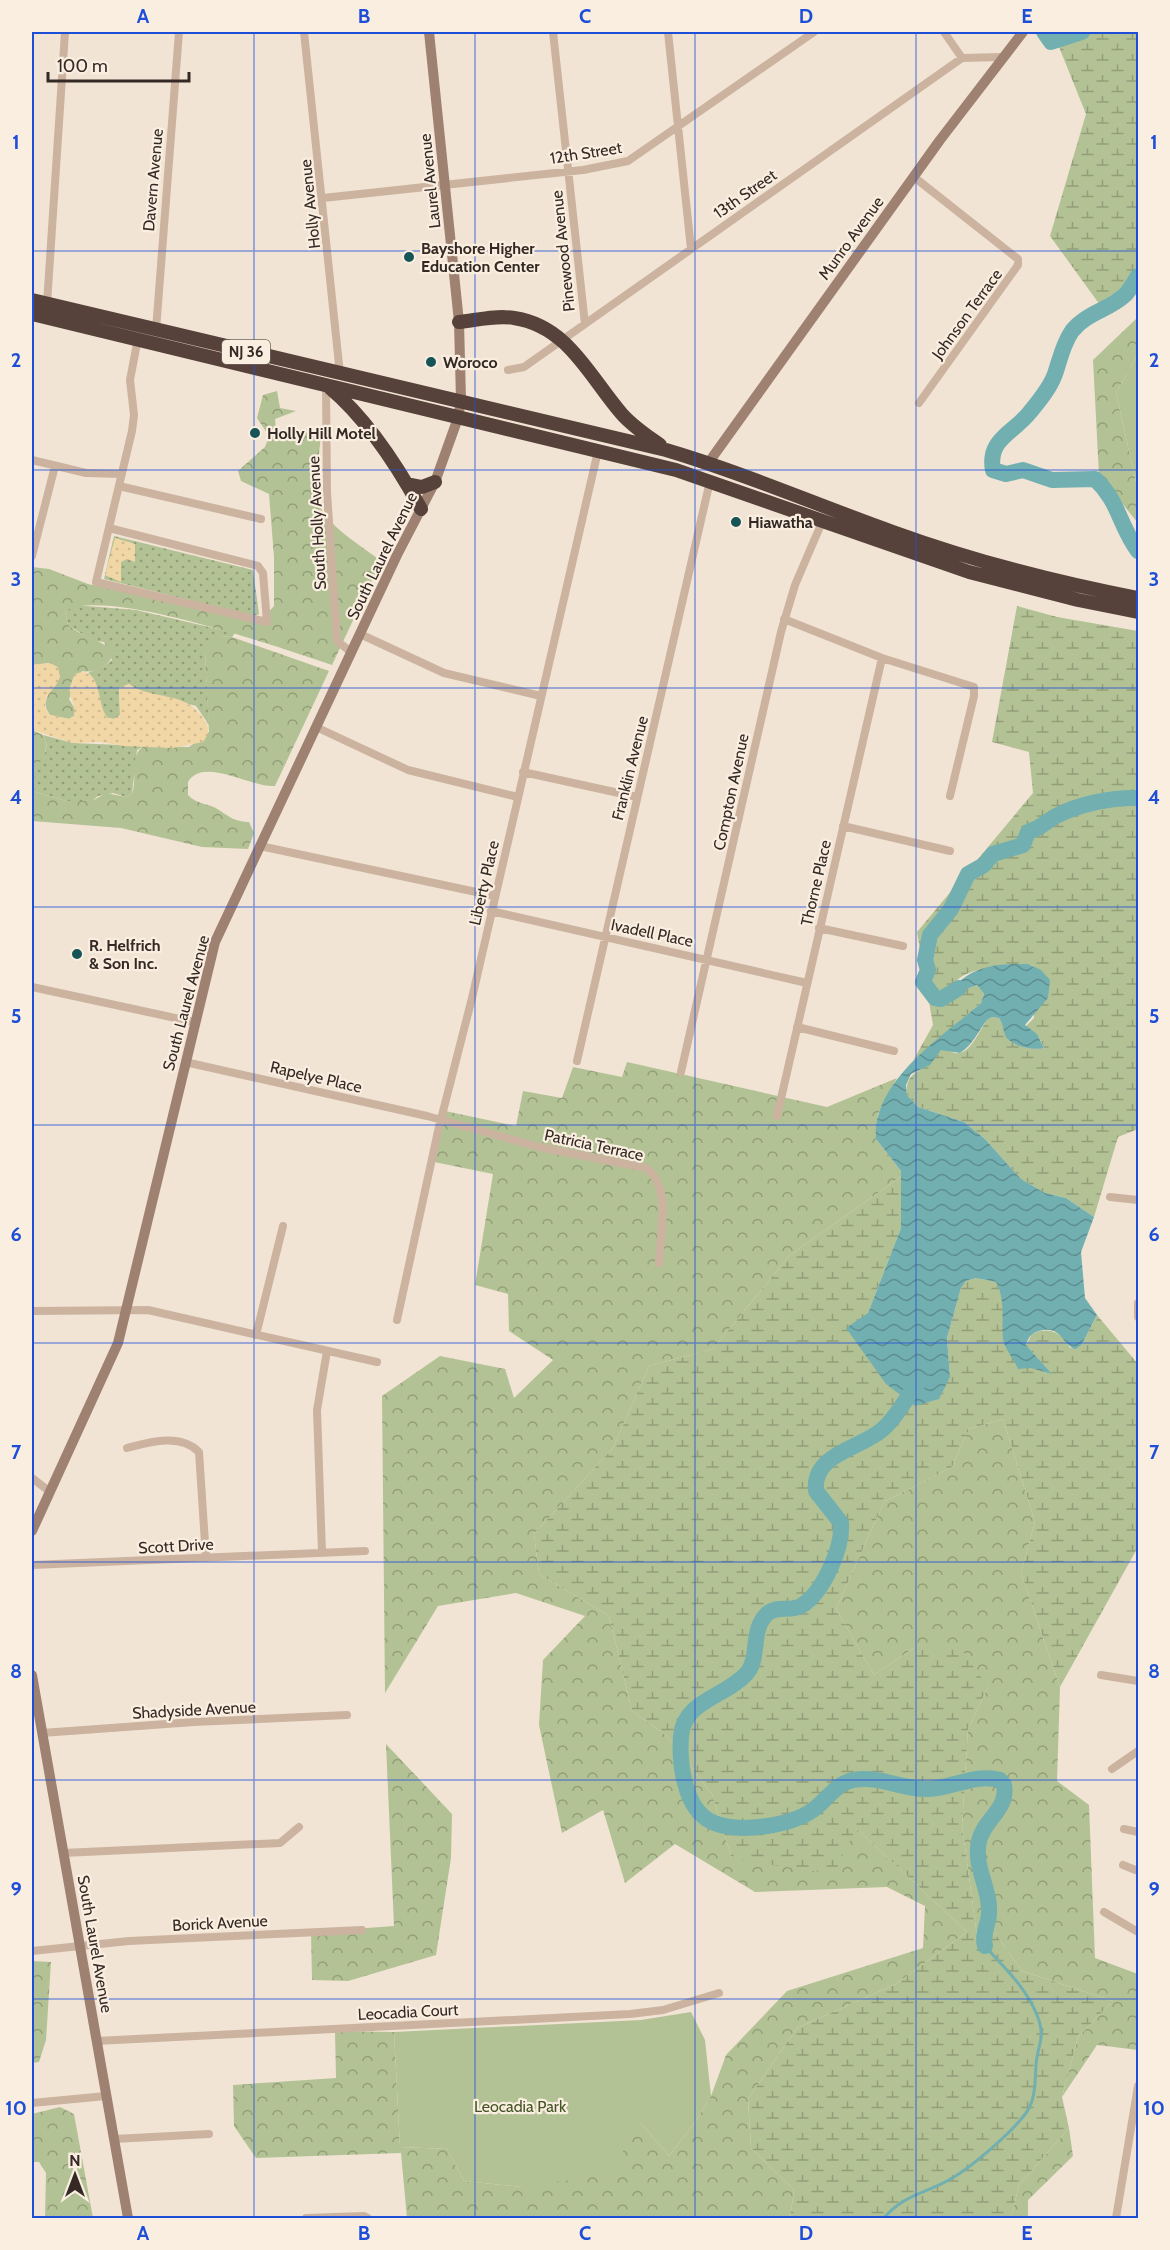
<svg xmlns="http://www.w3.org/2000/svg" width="1170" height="2250" viewBox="0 0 1170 2250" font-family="Cabin,sans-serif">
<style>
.grass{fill:url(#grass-dots)}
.forest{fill:url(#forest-crowns)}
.wetland{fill:url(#wetland-marsh)}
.sand{fill:url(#sand-dots)}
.park{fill:#b3c294}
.water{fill:url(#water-waves)}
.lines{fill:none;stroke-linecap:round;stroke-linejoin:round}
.stream{stroke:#71afb1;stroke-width:3}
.river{stroke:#71afb1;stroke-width:16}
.street{stroke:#cbb3a0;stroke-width:8}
.secondary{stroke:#9e8171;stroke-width:10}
.highway{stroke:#56423a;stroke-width:14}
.grid{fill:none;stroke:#1d4ed8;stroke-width:1.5;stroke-opacity:0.55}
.poi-dot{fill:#165458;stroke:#faeee0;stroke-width:2}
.labels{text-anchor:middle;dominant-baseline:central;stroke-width:4.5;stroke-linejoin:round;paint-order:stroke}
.shield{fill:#faeee0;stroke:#6f645c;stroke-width:1.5}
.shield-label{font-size:15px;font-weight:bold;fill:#342924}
.street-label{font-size:16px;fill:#342924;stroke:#faeee0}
.poi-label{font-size:16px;font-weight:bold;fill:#342924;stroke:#faeee0;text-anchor:start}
.park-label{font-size:16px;fill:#435426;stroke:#faeee0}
.neatline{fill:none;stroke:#1d4ed8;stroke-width:2}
.grid-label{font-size:20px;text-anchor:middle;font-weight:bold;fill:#1d4ed8}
</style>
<defs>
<pattern id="grass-dots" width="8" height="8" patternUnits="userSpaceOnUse" patternTransform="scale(1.5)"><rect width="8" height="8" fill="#b3c294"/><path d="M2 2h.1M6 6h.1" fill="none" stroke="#929e79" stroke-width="1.8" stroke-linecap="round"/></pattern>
<pattern id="forest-crowns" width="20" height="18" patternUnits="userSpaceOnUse" patternTransform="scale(1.5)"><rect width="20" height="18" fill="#b3c294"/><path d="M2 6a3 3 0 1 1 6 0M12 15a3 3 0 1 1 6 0" fill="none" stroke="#929e79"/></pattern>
<pattern id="wetland-marsh" width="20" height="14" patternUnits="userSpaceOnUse" patternTransform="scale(1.5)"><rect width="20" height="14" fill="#b3c294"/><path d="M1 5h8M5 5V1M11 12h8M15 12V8" fill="none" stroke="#929e79"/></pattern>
<pattern id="sand-dots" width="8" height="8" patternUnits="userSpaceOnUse" patternTransform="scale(1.5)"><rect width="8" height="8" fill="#f2d7a6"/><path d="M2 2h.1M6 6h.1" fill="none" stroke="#d0b98f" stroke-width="1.8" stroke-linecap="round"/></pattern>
<pattern id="water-waves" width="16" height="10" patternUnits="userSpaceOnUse" patternTransform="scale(1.5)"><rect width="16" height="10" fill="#71afb1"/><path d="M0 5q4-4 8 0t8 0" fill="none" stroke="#5e8e90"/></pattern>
</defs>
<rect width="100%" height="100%" fill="#f2e4d4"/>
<path class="grass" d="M114,536L253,570L259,614L254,616L104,579Z
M75,605L136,610L235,633L232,637L221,636L205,652L209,725L196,706L137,690L129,684L119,688L120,715L114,719L108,718C95,706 103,688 88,673L104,666L112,660L104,642L93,641L68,625L65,611Z
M43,735L73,743L144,746L137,750L132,794L126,797L113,793L98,796L92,801H66L32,791C32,787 30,780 32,776C35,761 54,753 43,735Z"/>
<path class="forest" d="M1138,317V354L1116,393L1138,491V523L1099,475L1093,360Z
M277,391L280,408L296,411L275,419L276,429L321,430C321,450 312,486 319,504C327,526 363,547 381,561L332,665C283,649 106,586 65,611L68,625C83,638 101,639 114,652C111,665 95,674 82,671L69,699L75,709L74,716L69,719L50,715C41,702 48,700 50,688C52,680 50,671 50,663L32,665V567L49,569L88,584L261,620L274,606V557L269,494L241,481L238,471L265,447L269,436L257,418L263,395Z
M221,636L232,637L329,671L275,786C251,788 203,756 188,782V795C197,805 209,803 219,810C229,817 236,822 249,822L254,833L248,849L202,847L121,828L32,821V791L66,801H92L106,793L126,797L132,794C138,779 128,756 144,746L189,747L209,732L205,652L208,645Z
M32,730L43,735C52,750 39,763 32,775Z
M627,1062L827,1107L897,1078L878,1114L876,1139L901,1171L902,1176L790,1255L713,1349L649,1366L613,1448L534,1534L539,1574L609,1616L632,1711L666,1735L712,1794L732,1859L855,1827L967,1932L896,1984L797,2028L748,2099L751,2148L794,2190L790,2218H407L401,2153L256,2158L234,2126L233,2085L336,2078L335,2031L394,2032L400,2147L447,2149L464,2181L522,2187L640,2122L669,2156L696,2121L711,2096L726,2055L787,1991L923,1948L925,1906L887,1887L755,1892L675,1844L625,1883L603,1810L562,1833L539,1725L543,1660L585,1616L516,1593L438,1606L385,1693L382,1396L440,1356L505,1369L514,1398L553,1360L509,1331L508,1294L475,1285L493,1174L434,1162L445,1111L516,1126L523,1091L562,1098L573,1067L622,1077Z
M1003,1419L1035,1522L1021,1573L1060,1687L1057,1781L1089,1805L1095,1958L1138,1974V2050L1097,2045L1062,2097L1078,2037L1113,2001L1022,1971L995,1933L977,1936L962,1825L968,1729L988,1687L914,1648L874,1675L836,1609L884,1502L952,1467L969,1429Z
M386,1744L452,1814L451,1858L436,1955L348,1981L312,1980L311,1932L394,1926Z
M32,1961L51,1962L46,2040L39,2062L32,2063Z
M60,2107L74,2114L93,2218H45L46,2173L39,2162H32V2114Z
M1069,2128L1073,2156L1028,2200V2218H1011L1019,2185Z"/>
<path class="wetland" d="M1054,32H1138V274L1100,305L1050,236L1086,114L1059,47L1050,37Z
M1017,606L1057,617L1138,631V1129L1118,1137L1094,1217L1066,1198L1045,1193L1021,1179L985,1139L964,1122L918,1107L907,1095C906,1079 910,1076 923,1068C932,1064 935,1057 941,1050C947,1049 949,1051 955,1053C970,1056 980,1029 987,1020L992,1017L999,1018C1003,1024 1003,1031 1007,1037C1012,1046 1034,1051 1044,1048L1040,1039L1025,1027L1034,1018V966C1018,961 976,967 961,977C954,982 947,991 942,998L977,985L984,994L981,1003L913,1061L933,1025L917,932L1033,793L1029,752L992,742Z
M902,1176L901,1228L868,1313L950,1377L947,1338L961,1288L966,1281L976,1278L996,1282C1019,1328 978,1355 1050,1372L1026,1345L1032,1334C1049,1326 1061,1332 1070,1348L1082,1344L1097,1315L1138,1364V1547L1060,1687L1021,1573L1035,1522L1003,1419L969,1429L952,1467L884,1502L836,1609L874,1675L914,1648L959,1646L988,1687L968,1729L962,1825L977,1936L995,1933L1022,1971L1113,2001L1078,2037L1062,2097L1069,2128L1019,2185L1011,2218H790L794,2190L751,2148L748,2099L797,2028L896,1984L967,1932L856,1828L834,1874L732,1859L712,1794L666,1735L632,1711L609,1616L539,1574L534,1534L613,1448L649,1366L713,1349L790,1255Z"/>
<path class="sand" d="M115,538L135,544V562L127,559L121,562V582L105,575Z
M50,663L58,667L60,677C55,693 36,697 50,715L69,719L74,716C77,695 62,701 75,674C103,663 96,707 108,718L114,719L120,715L119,688L129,684C153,701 185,690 203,718C210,728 210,732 203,742L173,748L123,746L101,742L73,743L32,730V665Z"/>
<path class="park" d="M1138,354V491L1116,393Z
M691,2012L705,2040L711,2096L696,2121L669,2156L640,2122L610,2174L522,2187L464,2181L447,2149L400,2147L394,2032L641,2020Z"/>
<path class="water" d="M1138,274C1139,293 1122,309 1105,316L1099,311L1100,305Z
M1028,964L1041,970L1050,980L1048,998L1025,1025L1037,1034L1044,1048C1034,1051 1012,1046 1006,1037C1003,1031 1003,1024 999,1018L992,1017L987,1020C978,1031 973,1045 960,1053L941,1050L930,1065L911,1074L906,1085L907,1095L918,1107L964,1122L985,1139L1021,1179L1045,1193L1066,1198L1094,1217L1081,1252L1085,1298L1097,1315L1082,1344L1076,1349C1062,1346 1062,1324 1039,1331C1031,1333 1028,1338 1026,1345L1052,1374L1031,1368L1018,1369C1014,1359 1004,1348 1003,1339C1001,1318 1006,1302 996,1282L976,1278L966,1281L961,1288L947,1338L950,1377L939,1399L915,1406L886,1384L846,1328L868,1313L901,1228V1171L876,1139C872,1081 942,1037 981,1003L984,994L977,985L941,999C969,968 986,963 1028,964Z"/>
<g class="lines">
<path class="stream" d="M884,2218C905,2193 929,2193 954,2177C974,2165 1012,2132 1026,2113C1036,2099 1035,2081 1036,2064C1038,2044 1046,2037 1037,2015C1025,1986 1005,1969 985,1946"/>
<path class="river" d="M1044,32L1051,42L1082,32
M1138,276C1134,282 1130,290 1125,295C1109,310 1086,313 1072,331C1063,344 1060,359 1055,374C1050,388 1039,401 1030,412C1014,433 987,439 993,470L1006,474L1023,470L1052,480L1095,479C1119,501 1119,525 1138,551
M959,988L941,999L935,998L923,982L928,970L925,960L930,935L951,909L968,874L984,865L993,854L1023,845L1028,832C1040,829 1045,822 1056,816C1079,804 1113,797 1138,798
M920,1381C906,1396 899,1415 883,1429C861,1449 812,1453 816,1491L841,1523C843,1548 823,1593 801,1606C790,1612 776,1605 767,1614C750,1630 760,1658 747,1673C726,1697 684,1700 681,1736C679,1763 684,1809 712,1822C738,1834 790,1826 813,1810C827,1800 835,1784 853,1780C880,1775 902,1790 928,1789C953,1788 976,1773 1000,1780L1004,1785C1009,1809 984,1819 979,1841C973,1867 991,1889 989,1914C988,1926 982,1933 985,1946"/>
<path class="street" d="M304,32L340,374
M553,32L585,324
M668,32L691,249
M944,32L962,58
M914,177L1018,259V265L919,403
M323,198L583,170L628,161L814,32
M47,304L65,32
M156,330L179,32
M508,370L524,367L962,58L1002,57
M326,385L327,492L337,641L351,652
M32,460L86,473L122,474
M119,486L261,519
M109,528L258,566L263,573L267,622L96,582L132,431L134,415L130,380L138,338
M32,556L55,466
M784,619L882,658L974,687V696L950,796
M360,634L444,673L541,696
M316,727L408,770L518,797
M523,772L637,797
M843,826L950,851
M260,846L495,896
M491,911L807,983
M819,928L903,946
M32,987L194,1022
M797,1027L894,1051
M577,1061L710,481
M185,1062L427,1116L539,1147L646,1168C672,1187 660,1234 659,1263
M681,1072L781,632L795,585L822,522
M777,1116L882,658
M1110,1197L1138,1200
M1138,1303V1317
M32,1311L148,1310L377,1362
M397,1320L438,1131L472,998L598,451
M256,1335L283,1226
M127,1448C150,1442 180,1433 199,1452L206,1558
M32,1478L49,1491
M322,1552L317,1410L327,1351
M32,1565L365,1551
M1101,1675L1138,1681
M42,1733L194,1722L347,1715
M1112,1769L1138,1751
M1124,1829L1138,1832
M63,1853L280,1843L299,1827
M1123,1865L1138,1871
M1104,1912L1138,1932
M32,1951L129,1941L362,1930
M96,2041L630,2014L663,2010L719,1993
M32,2103L106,2096
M114,2139L209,2134
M306,2218L364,2216L368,2218
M1116,2218L1138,2086"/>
<path class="secondary" d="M709,462L940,140L1023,32
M32,1531L118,1343L215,942L397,555L435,482L458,418L461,400L459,322L429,32
M32,1675L128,2218"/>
<path class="highway" d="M32,300L666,450C744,473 817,505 893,532C973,561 1055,582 1138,598
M32,314L676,470L969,572L1078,600L1138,612
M459,322C477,320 496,315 514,318C568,326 589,376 621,413C632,426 646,435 660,445
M330,388C367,419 398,467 421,509
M407,484L422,487L435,482"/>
</g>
<path class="grid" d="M254,32V2218M475,32V2218M695,32V2218M916,32V2218M32,251H1138M32,470H1138M32,688H1138M32,907H1138M32,1125H1138M32,1343H1138M32,1562H1138M32,1780H1138M32,1999H1138"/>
<g class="poi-dot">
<circle cx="409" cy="257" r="6"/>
<circle cx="431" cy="362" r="6"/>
<circle cx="255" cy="433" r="6"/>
<circle cx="736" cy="522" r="6"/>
<circle cx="77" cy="954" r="6"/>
</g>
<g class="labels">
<rect class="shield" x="222" y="340" width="48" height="24" rx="4.5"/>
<g class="shield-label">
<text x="246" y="352">NJ 36</text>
</g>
<g class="street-label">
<text transform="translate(586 153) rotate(-9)">12th Street</text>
<text transform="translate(153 180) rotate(-85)">Davern Avenue</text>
<text transform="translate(430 181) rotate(-96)">Laurel Avenue</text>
<text transform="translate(745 194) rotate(-35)">13th Street</text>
<text transform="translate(310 204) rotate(-96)">Holly Avenue</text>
<text transform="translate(851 238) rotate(-54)">Munro Avenue</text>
<text transform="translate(563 251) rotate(-96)">Pinewood Avenue</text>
<text transform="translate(967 314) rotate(-54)">Johnson Terrace</text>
<text transform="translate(317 523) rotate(-93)">South Holly Avenue</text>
<text transform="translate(382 556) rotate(-64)">South Laurel Avenue</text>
<text transform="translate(630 768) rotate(-76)">Franklin Avenue</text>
<text transform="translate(731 792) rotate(-78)">Compton Avenue</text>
<text transform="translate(484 883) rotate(-77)">Liberty Place</text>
<text transform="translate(816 883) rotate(-77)">Thorne Place</text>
<text transform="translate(652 933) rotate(12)">Ivadell Place</text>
<text transform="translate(186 1003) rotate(-75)">South Laurel Avenue</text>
<text transform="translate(316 1077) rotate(13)">Rapelye Place</text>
<text transform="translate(594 1145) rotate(12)">Patricia Terrace</text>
<text transform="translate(176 1546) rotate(-3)">Scott Drive</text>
<text transform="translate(194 1710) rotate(-3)">Shadyside Avenue</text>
<text transform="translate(220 1923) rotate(-3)">Borick Avenue</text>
<text transform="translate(95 1944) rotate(80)">South Laurel Avenue</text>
<text transform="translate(408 2012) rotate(-3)">Leocadia Court</text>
</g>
<g class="poi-label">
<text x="421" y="248">Bayshore Higher<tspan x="421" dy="18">Education Center</tspan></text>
<text x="443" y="362">Woroco</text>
<text x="267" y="433">Holly Hill Motel</text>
<text x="748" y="522">Hiawatha</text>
<text x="89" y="945">R. Helfrich<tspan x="89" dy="18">&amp; Son Inc.</tspan></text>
</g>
<g class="park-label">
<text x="520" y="2106">Leocadia Park</text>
</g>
</g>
<rect width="1170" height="2250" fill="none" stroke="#faeee0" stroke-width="66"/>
<g transform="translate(75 2175)" stroke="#faeee0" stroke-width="4.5" paint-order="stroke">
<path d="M0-4.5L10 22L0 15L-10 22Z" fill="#342924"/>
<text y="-9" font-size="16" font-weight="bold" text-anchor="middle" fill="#342924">N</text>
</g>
<path d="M48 72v9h141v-9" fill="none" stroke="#342924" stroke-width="3"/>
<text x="57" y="72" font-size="18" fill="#342924" stroke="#faeee0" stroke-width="4.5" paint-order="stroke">100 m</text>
<rect x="33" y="33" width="1104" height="2184" class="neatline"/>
<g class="grid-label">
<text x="143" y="23">A</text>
<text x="364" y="23">B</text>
<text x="585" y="23">C</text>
<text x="806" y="23">D</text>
<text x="1027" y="23">E</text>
<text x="16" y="149">1</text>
<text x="1154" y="149">1</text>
<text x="16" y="367">2</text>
<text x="1154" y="367">2</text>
<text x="16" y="586">3</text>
<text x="1154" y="586">3</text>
<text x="16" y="804">4</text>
<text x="1154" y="804">4</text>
<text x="16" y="1023">5</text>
<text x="1154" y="1023">5</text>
<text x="16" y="1241">6</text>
<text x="1154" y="1241">6</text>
<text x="16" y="1459">7</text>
<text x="1154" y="1459">7</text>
<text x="16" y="1678">8</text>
<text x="1154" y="1678">8</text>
<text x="16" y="1896">9</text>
<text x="1154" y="1896">9</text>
<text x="16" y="2115">10</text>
<text x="1154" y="2115">10</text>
<text x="143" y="2240">A</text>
<text x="364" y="2240">B</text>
<text x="585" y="2240">C</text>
<text x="806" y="2240">D</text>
<text x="1027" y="2240">E</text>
</g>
</svg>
